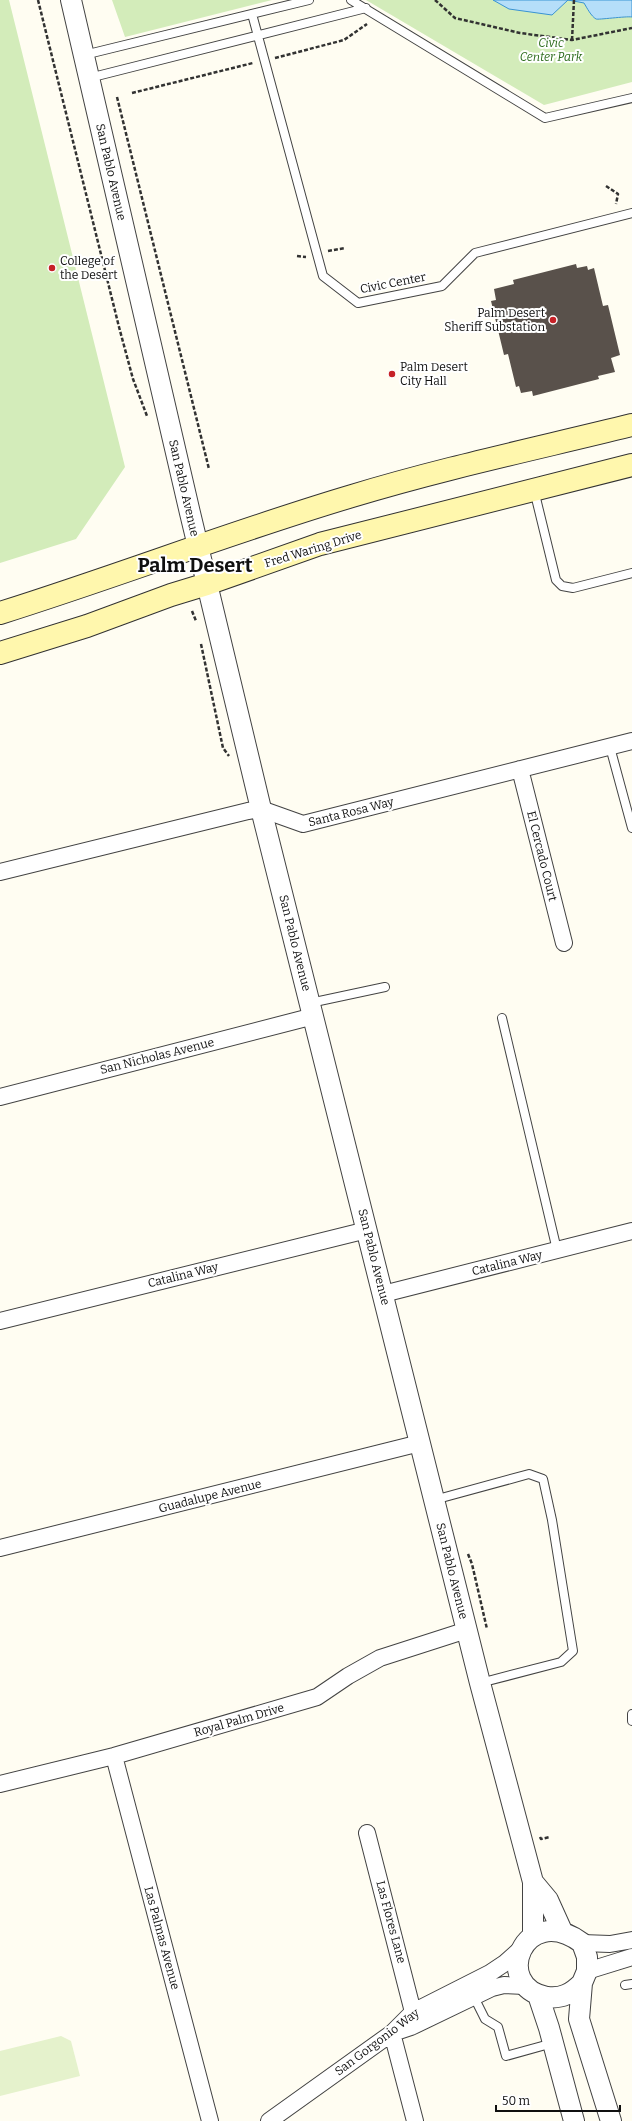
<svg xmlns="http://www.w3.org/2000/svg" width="632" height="2121" viewBox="0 0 632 2121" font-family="Bitter,serif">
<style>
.green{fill:#d3ecba}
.pitch{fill:#e5f2cc}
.water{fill:#b5def9;stroke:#3993d3}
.building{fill:#59514b}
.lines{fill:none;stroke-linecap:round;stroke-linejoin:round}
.service-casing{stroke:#434343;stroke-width:10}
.minor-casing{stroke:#434343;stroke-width:18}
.tertiary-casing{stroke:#434343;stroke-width:22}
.secondary-casing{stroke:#323232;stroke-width:24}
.path{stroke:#323232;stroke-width:2.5;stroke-dasharray:4 2;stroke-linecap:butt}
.service{stroke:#fff;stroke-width:8}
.minor{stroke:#fff;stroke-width:16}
.tertiary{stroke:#fff;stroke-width:20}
.secondary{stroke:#fff7ad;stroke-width:22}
.poi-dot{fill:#c62127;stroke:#fff;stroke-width:1.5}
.labels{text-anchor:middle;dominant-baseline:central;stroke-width:4;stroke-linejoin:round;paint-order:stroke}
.park-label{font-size:12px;font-style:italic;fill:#2c6b1c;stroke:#fff}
.street-label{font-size:12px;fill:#101010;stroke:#fff}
.poi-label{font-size:12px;fill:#101010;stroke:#fff;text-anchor:start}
.town-label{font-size:20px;font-weight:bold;fill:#101010;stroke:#fff}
</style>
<rect width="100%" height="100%" fill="#fffdf2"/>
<path class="green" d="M0,0H9L125,467L76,539L0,563Z
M112,0H272L125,37Z
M366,0H632V82L544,105Z"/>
<path class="pitch" d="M61,2036L71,2041L80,2076L0,2096V2051Z"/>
<path class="water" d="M493,0H632V17C626,16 598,20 596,19C591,16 587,8 584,3L568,0L552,15L509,9Z"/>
<path class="building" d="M576,264L577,268L587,266L588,270L594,268L603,306L608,305L620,355L611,358L615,372L598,376L599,379L533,396L532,391L521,393L519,386L516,387L508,354L504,355L491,301L496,300L494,289L514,284L513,280Z"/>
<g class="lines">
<g class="service-casing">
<path id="service" d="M351,0L545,118L632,98
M252,14L323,276L358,303L442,286L475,253L632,213
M84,55L309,0
M89,78L366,8
M534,490L556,580L562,586L573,588L632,573
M610,747L632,828
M310,1003L385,987
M502,1018L557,1250
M434,1500L529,1474L543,1479L552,1520L573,1651L561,1662L480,1683
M632,1714V1721
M625,1985L632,1984
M474,1997L485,2019L498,2027L506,2056L553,2043"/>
</g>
<g class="minor-casing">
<path id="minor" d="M520,769L564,943
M0,872L248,811L261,809L303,824L632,741
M0,1097L314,1016
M383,1294L632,1231
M0,1321L367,1230
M0,1548L420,1443
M114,1756L210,2121
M0,1784L114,1756L317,1697L348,1676L380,1658L467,1630
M367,1833L413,2012
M582,1943L610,1944L632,1940
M587,1971L632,1957
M396,2032L411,2027L492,1988L504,1985L525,1986
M392,2033L415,2121
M269,2121L392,2033L413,2012L490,1973L505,1963L524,1946"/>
</g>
<g class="tertiary-casing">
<path id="tertiary" d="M71,0L190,513L261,809L480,1683L533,1882V1935
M533,1882L548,1900L562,1931
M582,1983C572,1993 562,1999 547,1997C491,1987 523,1900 582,1943L587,1957V1971L582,1983L579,2019L611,2121
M538,1995L549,2028L574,2121"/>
</g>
<g class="secondary-casing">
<path id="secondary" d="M0,613C118,576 234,531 352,496C444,468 539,448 632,425
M0,653L87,626L171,595L207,584L320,544L632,465"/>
</g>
<path class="path" d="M38,0L119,327L133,379L147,416
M435,0L455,18L520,33L572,40L632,28
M572,40L574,0
M275,58L344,40L367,24
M132,93L253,63
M117,97L209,469
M606,186L618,194L616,204
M328,251L345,248
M297,256L306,257
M192,611L196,621
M201,644L223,748L229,756
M468,1554L472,1564L487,1629
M540,1837L541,1839L550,1837"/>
<use href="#service" class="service"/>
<use href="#minor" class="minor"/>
<use href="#tertiary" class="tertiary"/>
<use href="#secondary" class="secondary"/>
</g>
<g class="poi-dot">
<circle cx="52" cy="268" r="4"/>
<circle cx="553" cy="320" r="4"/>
<circle cx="392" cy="374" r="4"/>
</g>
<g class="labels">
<g class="park-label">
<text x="551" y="43">Civic<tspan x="551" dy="14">Center Park</tspan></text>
</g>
<g class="street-label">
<text transform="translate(111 172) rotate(77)">San Pablo Avenue</text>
<text transform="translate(393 283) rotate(-11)">Civic Center</text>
<text transform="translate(184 488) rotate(77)">San Pablo Avenue</text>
<text transform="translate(313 549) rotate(-17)">Fred Waring Drive</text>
<text transform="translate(351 812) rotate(-14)">Santa Rosa Way</text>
<text transform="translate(542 856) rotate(76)">El Cercado Court</text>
<text transform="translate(295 943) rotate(76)">San Pablo Avenue</text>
<text transform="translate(157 1056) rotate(-14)">San Nicholas Avenue</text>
<text transform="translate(374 1257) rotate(76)">San Pablo Avenue</text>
<text transform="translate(507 1263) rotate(-14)">Catalina Way</text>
<text transform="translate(183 1275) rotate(-14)">Catalina Way</text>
<text transform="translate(210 1496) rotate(-14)">Guadalupe Avenue</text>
<text transform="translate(452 1571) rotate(76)">San Pablo Avenue</text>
<text transform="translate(239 1720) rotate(-16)">Royal Palm Drive</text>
<text transform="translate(391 1922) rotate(75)">Las Flores Lane</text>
<text transform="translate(162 1938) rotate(75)">Las Palmas Avenue</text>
<text transform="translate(377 2042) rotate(-37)">San Gorgonio Way</text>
</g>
<g class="poi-label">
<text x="60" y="261">College of<tspan x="60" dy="14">the Desert</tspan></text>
<text x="545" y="313" text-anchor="end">Palm Desert<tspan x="545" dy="14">Sheriff Substation</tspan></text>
<text x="400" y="367">Palm Desert<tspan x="400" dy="14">City Hall</tspan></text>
</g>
<g class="town-label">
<text x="195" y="565">Palm Desert</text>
</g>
</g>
<path d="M496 2105v6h124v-6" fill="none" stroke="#101010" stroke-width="2"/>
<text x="502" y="2105" font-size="12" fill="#101010" stroke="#ffffff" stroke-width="3" paint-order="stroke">50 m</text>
</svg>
